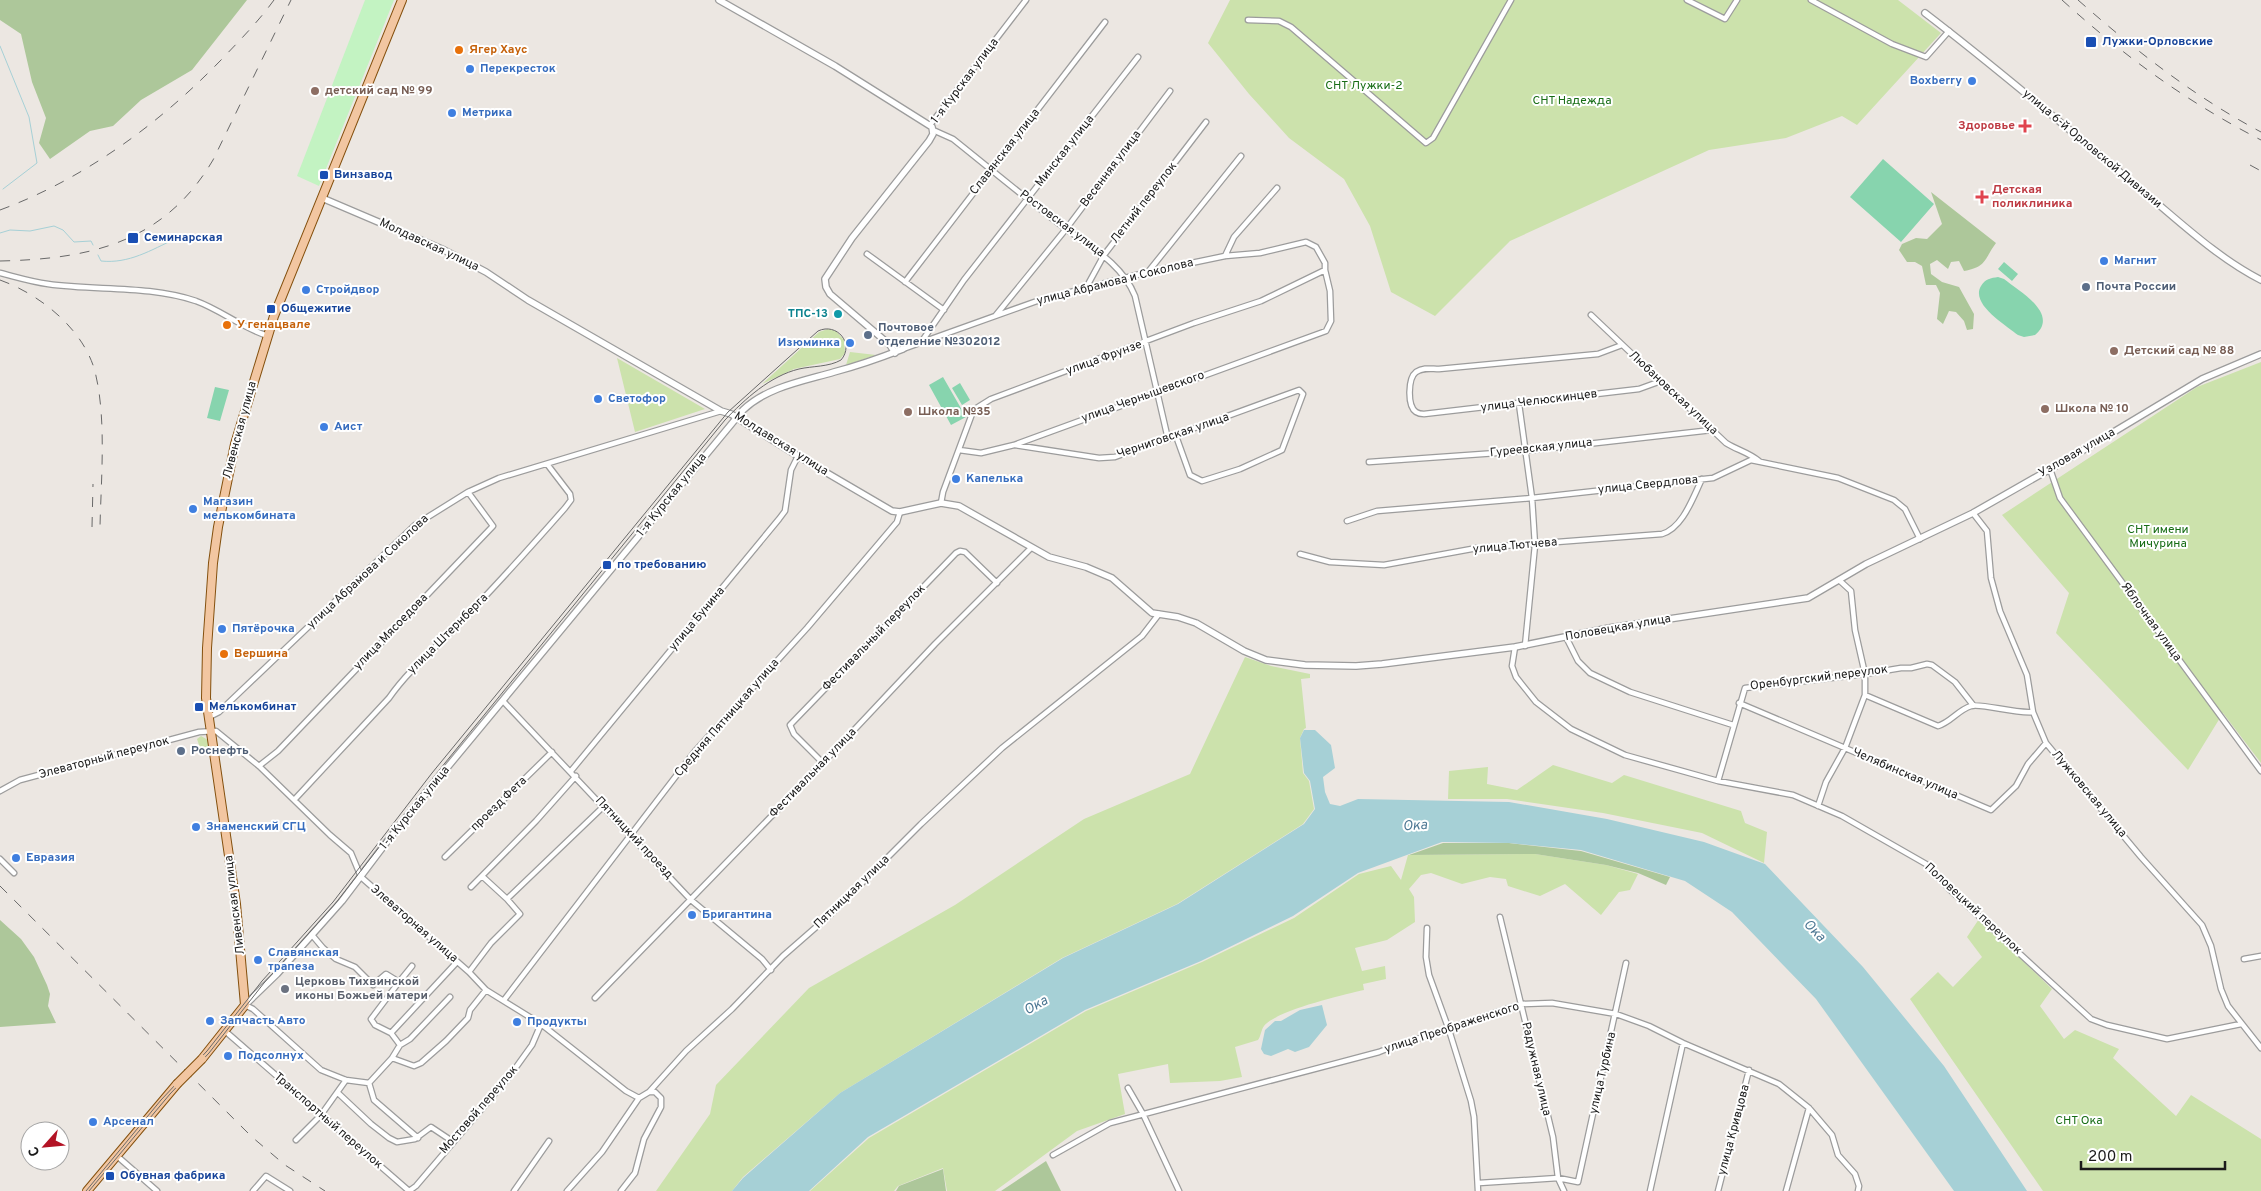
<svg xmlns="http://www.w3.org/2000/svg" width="2261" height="1191" viewBox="0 0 2261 1191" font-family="Overpass,sans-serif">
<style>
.grass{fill:#cce2ac}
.forest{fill:#adc79a}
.park{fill:#c3f3c2}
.pitch{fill:#87d4ae}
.water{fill:#a6d0d6}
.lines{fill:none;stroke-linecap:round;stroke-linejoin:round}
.stream{stroke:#a6d0d6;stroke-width:1}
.minor-casing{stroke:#9c9c9c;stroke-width:7}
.tertiary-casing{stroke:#9c9c9c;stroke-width:8}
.primary-casing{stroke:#84500e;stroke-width:10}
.minor{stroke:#fff;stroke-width:4.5}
.tertiary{stroke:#fff;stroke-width:5.5}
.primary{stroke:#f2c6a1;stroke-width:8}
.tram{stroke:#696969;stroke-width:1}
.rail{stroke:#696969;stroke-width:1;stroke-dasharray:10 10;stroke-linecap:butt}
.primary-bridge-casing{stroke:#84500e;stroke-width:10;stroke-linecap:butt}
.primary-bridge{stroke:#f2c6a1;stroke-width:8}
.transit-dot{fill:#1a4fb4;stroke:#fff;stroke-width:2}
.food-dot{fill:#e8710a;stroke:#fff;stroke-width:2}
.shop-dot{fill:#3f7fe0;stroke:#fff;stroke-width:2}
.education-dot{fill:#8d6e63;stroke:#fff;stroke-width:2}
.health-dot{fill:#e0444e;stroke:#fff;stroke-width:2}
.service-dot{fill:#5c6f8a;stroke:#fff;stroke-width:2}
.culture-dot{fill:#0f9aa8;stroke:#fff;stroke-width:2}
.worship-dot{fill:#6b7280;stroke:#fff;stroke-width:2}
.labels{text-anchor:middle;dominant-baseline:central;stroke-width:4;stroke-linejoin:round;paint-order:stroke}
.transit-label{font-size:12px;font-weight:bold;fill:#164399;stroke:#fff;text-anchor:start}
.food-label{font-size:12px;font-weight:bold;fill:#c56008;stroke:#fff;text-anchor:start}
.shop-label{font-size:12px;font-weight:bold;fill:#366cbe;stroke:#fff;text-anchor:start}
.street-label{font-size:12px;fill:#1b1b1b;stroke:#fff}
.park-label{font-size:12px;fill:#186d16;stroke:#fff}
.education-label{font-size:12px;font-weight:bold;fill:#785e54;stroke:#fff;text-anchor:start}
.health-label{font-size:12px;font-weight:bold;fill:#be3a42;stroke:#fff;text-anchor:end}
.service-label{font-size:12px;font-weight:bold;fill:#4e5e75;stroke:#fff;text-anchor:start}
.culture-label{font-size:12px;font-weight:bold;fill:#0d838f;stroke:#fff;text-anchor:end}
.worship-label{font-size:12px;font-weight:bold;fill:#5b616d;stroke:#fff;text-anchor:start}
.water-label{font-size:14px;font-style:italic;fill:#4c7793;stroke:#fff}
</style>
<rect width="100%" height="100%" fill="#ece7e2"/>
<path class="grass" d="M1230,0H1898L1941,33L1857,125L1842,116L1786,138L1709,150L1510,241L1435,316L1391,292L1370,226L1344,179L1289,138L1249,94L1208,43Z
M828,329L836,331L844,340L845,353L840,359L794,369L762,384L819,332Z
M850,352L876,355L846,365Z
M617,358L705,409L635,432Z
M2261,362V763L2223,713L2188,770L2056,633L2069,593L2002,515L2197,387Z
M1245,657L1271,666L1310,674V678L1301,679L1306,728L1304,729L1300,738L1303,773L1309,781L1314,809L1303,824L1177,904L1062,958L840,1093L743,1177L732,1191H656L710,1114L716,1085L809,988L955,905L1084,819L1190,774Z
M201,736L208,740L210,754H208L201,751L197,739Z
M1553,765L1612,783L1624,775L1741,811L1745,823L1767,832L1764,863L1702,833L1603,813L1507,799H1448L1449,771L1488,767L1487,784L1517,790Z
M1535,854L1606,865L1638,874L1630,890L1619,892L1601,915L1565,884L1540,896L1508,886L1506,879L1490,877L1462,884L1431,873L1421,875L1409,889L1414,897L1415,922L1387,940L1355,948L1362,971L1385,966L1386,979L1363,984L1364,990C1343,995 1277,1010 1264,1026C1261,1030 1261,1036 1258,1040L1235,1047L1242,1077L1220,1081L1170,1083L1168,1064L1118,1074L1125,1114L1077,1131L995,1191H947L943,1168L898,1186L894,1191H810L869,1138L1086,1011L1202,962L1294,918L1359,874L1391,866L1401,880L1408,855Z
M1979,919L2052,989L2040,1006L2064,1039L2075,1030L2119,1049L2113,1058L2176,1116L2191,1095L2261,1139V1191H2043L1910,999L1938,972L1953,987L1982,957L1967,937Z"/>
<path class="forest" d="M0,0H247L192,70L141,100L113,126L90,131L50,159L39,143L46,118L32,82L21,34L0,20Z
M1931,192L1996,243C1984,259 1987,267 1964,271L1959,261L1951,262L1948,269L1937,260L1930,264L1931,274L1942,282L1959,287L1974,314L1973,329L1967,330L1964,321L1956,312L1949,311L1943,324L1937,319L1940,293L1936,285H1926L1922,266L1915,262H1907L1899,250L1902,244L1916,238L1927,239L1942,224Z
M1443,843H1509L1581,851L1670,877L1666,885L1638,873L1606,865L1535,854L1409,855Z
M0,920L21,939L34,957L47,985L50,994L48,1006L56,1023L0,1027Z
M1046,1161L1061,1191H1001Z
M943,1169L946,1191H896L899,1186Z"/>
<path class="park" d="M365,0H394L319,186L297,176Z"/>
<path class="pitch" d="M1883,159L1934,204L1901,242L1850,197Z
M2004,262L2018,274L2012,281L1998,269Z
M1998,277L2004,279C2019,291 2060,314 2035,335L2024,337L2018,335C2006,325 1970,304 1981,286C1985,279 1991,278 1998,277Z
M943,377L966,417L951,425L929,385Z
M960,383L970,400L962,405L952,388Z
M215,387L229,390L220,421L207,418Z"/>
<path class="water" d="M1304,730H1315L1331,745L1335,768L1323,777L1325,792L1330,804L1340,806L1358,799L1509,802L1607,819L1704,842L1765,864L1863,967L1944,1066L2027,1191H1954L1816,999L1732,912L1685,881L1581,850L1509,843L1442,842L1358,873L1293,916L1201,961L1085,1010L868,1137L809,1191H732L743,1178L840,1093L1063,958L1178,904L1304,824L1315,809L1310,781L1304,773L1300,738Z
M1322,1005L1327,1025L1309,1047L1295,1052L1288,1049L1271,1056L1264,1054L1261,1049L1265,1030L1275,1021H1281L1300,1010Z"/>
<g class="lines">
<path class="stream" d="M0,46L29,117L37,163L3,189
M0,233L10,230L30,231L54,226L63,230L74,242L91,241L93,245
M98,255L101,261C129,264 151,250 175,239"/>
<g class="minor-casing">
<path id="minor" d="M1687,0L1725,19L1737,0
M1811,0L1892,44L1926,57L1949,31
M1248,20L1279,21L1291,27L1426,143L1433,138L1511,0
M930,125L1026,0
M933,130L953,139C988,167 1023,196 1058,223C1086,245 1121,261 1135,296L1168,439
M867,254L944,310
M1225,256L1234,237L1277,188
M1148,272L1241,156
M0,273C16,277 32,282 48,284C97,291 147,285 196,301C221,310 242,328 268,336
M905,282L1105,22
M1086,288L1104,255L1206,122
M996,315L1066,229L1170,91
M1591,315L1726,443C1737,450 1748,452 1759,461
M922,341L964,280L1138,57
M1622,345L1598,354L1439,369C1431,369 1424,367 1416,372C1408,378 1407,406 1416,412C1419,414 1422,414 1424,414L1639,389L1661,381
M903,349L1037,301L1086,288L1148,272L1225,256L1260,253L1306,242L1316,247L1325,263V270L1330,291L1331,321L1326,331L1014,445L981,453L959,450
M1519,404L1532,498L1535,545L1525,646
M1015,445L1099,458L1115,457L1299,390L1303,394L1282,450L1240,469L1202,481L1190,475L1176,436
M1369,462L1525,451L1712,430
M2050,469L2060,498L2261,771
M941,503L943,492L972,414L975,409L991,399L1194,323L1261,301L1325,270
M1973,513L1987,531L1991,578L2000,611L2027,675L2033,712L2046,743L2141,857L2202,925L2211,946L2221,989L2228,1006L2261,1048
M1347,521L1377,511L1532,498L1713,478L1751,460L1838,478L1894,500L1905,509L1920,539
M1300,554L1330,562L1384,565L1477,548L1662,534C1683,528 1693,497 1702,479
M1566,637L1578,661L1590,673L1630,692L1733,725
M1515,647L1512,666L1516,677L1536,702L1571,729L1625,755L1718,781L1793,795L1842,816L1926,864L1949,889L2091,1019L2107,1025L2167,1039L2241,1024
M1865,695L1938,726C1951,722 1958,710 1971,706C1982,703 2015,714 2033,712
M503,701L691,900L762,959L771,970
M1739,703L1991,810L2016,786L2028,764L2046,743
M209,717L219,712L415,525L468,492L499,478L721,411
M823,763L794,734L790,725L956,553L960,551L965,552L997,583
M259,766L278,751L493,526L468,492
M571,771L779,519L785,511L791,470L798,456
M1718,781L1745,688L1865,674L1901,668H1911L1927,664L1932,665L1955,682L1973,705
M0,791L20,780L199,732L216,731L259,766L330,835L351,853L361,877L469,972L486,990L541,1024L626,1091L639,1098
M295,799L389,698C407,672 432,651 454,629C493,589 529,549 565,508L571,500L570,494L547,464
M1818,806L1826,782L1845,748L1865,695V674L1855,630L1851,591L1839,580
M445,857L552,752
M0,859L14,873
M482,876L507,899
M471,887L536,821L576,776
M1500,917L1553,1137L1558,1178L1564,1191
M1427,928L1426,957L1429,975L1449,1030L1471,1101L1474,1117L1478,1191
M312,935L323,948L336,959L355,967L373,985L386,974L399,982L412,966
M2244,959L2261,956
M469,972L491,943L520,914L507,899L604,806
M595,998L823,763L935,644L1031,548
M504,1000L696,750L807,628L897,522L900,512
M245,1005L253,1009L321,1070L346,1080L369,1083L374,1100L418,1138
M225,1031L409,1191
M391,1033L375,1025L371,1019L399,982
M400,1045L410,1039L450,997
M392,1058L400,1045L391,1033L457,962
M369,1083L392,1058L414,1066L421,1063L446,1041L468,1018L470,1010L486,990
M1128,1088L1143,1114L1179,1191
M338,1093L371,1124L389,1138L397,1142L415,1139L431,1127L452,1141
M296,1140L321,1115L346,1080
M1053,1155L1110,1123L1379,1052L1399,1044L1449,1030L1461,1024L1521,1004L1552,1003L1616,1014L1649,1026L1683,1043L1779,1084L1809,1108L1832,1135L1838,1155L1855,1174L1859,1186L1858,1191
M117,1156L157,1191
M1479,1183L1558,1178L1578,1182L1626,963
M253,1191L266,1176L290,1191
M409,1191L416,1186L509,1077L532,1045L541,1024
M514,1191L549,1141
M567,1191L602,1152L639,1098L649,1092L686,1051L732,1009L783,956L831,914L921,824L1002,748L1142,636L1159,614
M621,1191L635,1173L644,1139L661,1107V1098L655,1092H649
M1650,1191L1683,1043
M1718,1191L1749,1070
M1786,1191L1809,1108"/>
</g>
<g class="tertiary-casing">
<path id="tertiary" d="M719,0L835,66L932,127L933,134L929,141L852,238L825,279L826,287L830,294L890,345L895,353
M1925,13C1997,68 2065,126 2134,184C2175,217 2214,256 2261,280
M322,198L444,250L486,272L528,300L721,411L731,414L798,456L892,511L900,512L941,503L959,506L1049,557L1086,567L1112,578L1152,613L1178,617L1196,623L1244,651L1266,660L1305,665L1356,666L1382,664L1515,647L1609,628L1808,598L1866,564L1973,513L2087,448L2202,379L2261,354
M245,1005L277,974L342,901L398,827L743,410C767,387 803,381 834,372C857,366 880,358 903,349"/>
</g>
<g class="primary-casing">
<path id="primary" d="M202,1059L245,1005L236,904L206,698L207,648L213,563L218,527L235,444L274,316L402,0
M87,1191L177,1084"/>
</g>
<use href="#minor" class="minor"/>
<use href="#tertiary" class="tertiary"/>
<use href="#primary" class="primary"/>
<path class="tram" d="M86,1191L161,1100L207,1051L262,981L333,902L432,773L728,412L818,331C837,322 855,344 841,360C829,367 812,366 799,369C770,376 745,399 725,420L436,774L335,904L264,983L209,1053L170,1094L89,1191"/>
<path class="rail" d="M2062,0C2124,56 2187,102 2261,140
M2078,0C2135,50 2193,96 2261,132
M2250,165L2261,171
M0,210C84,179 159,124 221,60C240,40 258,22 274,0
M0,261C90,259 164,243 213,160L291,0
M0,280C39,294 81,327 94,368C107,414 101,479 100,527
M92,527L93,484
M0,886L252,1137L285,1165L325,1191"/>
<g class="primary-bridge-casing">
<path id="primary-bridge" d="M177,1084L202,1059"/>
</g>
<use href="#primary-bridge" class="primary-bridge"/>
</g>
<g class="transit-dot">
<rect x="2085" y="36" width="12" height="12" rx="2.5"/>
<rect x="319" y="170" width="10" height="10" rx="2.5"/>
<rect x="127" y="232" width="12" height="12" rx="2.5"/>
<rect x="266" y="304" width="10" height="10" rx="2.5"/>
<rect x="602" y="560" width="10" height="10" rx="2.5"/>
<rect x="194" y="702" width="10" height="10" rx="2.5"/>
<rect x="105" y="1171" width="10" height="10" rx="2.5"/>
</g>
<g class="food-dot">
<circle cx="459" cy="50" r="5"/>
<circle cx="227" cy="325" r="5"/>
<circle cx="224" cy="654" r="5"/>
</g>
<g class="shop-dot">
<circle cx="470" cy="69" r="5"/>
<circle cx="1972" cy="81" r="5"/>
<circle cx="452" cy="113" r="5"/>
<circle cx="2104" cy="261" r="5"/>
<circle cx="306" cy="290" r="5"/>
<circle cx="850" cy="343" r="5"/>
<circle cx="598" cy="399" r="5"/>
<circle cx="324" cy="427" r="5"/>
<circle cx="956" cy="479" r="5"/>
<circle cx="193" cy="509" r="5"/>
<circle cx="222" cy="629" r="5"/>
<circle cx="196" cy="827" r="5"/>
<circle cx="16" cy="858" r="5"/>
<circle cx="692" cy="915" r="5"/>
<circle cx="258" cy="960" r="5"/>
<circle cx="210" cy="1021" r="5"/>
<circle cx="517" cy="1022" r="5"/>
<circle cx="228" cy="1056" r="5"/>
<circle cx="93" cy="1122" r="5"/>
</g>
<g class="education-dot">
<circle cx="315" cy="91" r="5"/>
<circle cx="2114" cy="351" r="5"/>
<circle cx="2045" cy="409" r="5"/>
<circle cx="908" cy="412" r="5"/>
</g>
<g class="health-dot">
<path d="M2022.5 118.5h5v5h5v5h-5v5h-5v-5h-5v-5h5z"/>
<path d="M1979.5 189.5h5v5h5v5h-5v5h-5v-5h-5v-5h5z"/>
</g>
<g class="service-dot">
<circle cx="2086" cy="287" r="5"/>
<circle cx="868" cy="335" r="5"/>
<circle cx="181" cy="751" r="5"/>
</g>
<circle class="culture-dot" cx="838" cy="314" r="5"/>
<circle class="worship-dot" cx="285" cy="989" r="5"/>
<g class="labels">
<g class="transit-label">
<text x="2102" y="42">Лужки-Орловские</text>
<text x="334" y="175">Винзавод</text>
<text x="144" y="238">Семинарская</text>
<text x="281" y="309">Общежитие</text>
<text x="617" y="565">по требованию</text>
<text x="209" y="707">Мелькомбинат</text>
<text x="120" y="1176">Обувная фабрика</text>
</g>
<g class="food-label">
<text x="469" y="50">Ягер Хаус</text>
<text x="237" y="325">У генацвале</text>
<text x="234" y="654">Вершина</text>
</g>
<g class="shop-label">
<text x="480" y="69">Перекресток</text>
<text x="1962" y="81" text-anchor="end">Boxberry</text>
<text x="462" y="113">Метрика</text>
<text x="2114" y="261">Магнит</text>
<text x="316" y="290">Стройдвор</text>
<text x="840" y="343" text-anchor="end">Изюминка</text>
<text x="608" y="399">Светофор</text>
<text x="334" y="427">Аист</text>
<text x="966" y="479">Капелька</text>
<text x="203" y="502">Магазин<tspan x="203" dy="14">мелькомбината</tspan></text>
<text x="232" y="629">Пятёрочка</text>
<text x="206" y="827">Знаменский СГЦ</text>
<text x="26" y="858">Евразия</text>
<text x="702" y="915">Бригантина</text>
<text x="268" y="953">Славянская<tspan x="268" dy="14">трапеза</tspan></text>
<text x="220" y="1021">Запчасть Авто</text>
<text x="527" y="1022">Продукты</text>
<text x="238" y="1056">Подсолнух</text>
<text x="103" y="1122">Арсенал</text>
</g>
<g class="street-label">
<text transform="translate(965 81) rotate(-53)">1-я Курская улица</text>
<text transform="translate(2092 149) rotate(40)">улица 6-й Орловской Дивизии</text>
<text transform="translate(1065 151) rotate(-52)">Минская улица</text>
<text transform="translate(1005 152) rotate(-52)">Славянская улица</text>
<text transform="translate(1111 169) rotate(-53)">Весенняя улица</text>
<text transform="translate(1144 203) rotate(-52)">Летний переулок</text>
<text transform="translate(1062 224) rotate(37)">Ростовская улица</text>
<text transform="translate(429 245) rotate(25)">Молдавская улица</text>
<text transform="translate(1115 282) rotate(-14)">улица Абрамова и Соколова</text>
<text transform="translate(1104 358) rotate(-20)">улица Фрунзе</text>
<text transform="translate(1673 393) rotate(43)">Любановская улица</text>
<text transform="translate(1143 397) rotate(-20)">улица Чернышевского</text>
<text transform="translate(1539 401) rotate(-7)">улица Челюскинцев</text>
<text transform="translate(240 430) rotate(-75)">Ливенская улица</text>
<text transform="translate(1173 436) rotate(-19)">Черниговская улица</text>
<text transform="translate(781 444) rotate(32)">Молдавская улица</text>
<text transform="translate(1541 448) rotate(-6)">Гуреевская улица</text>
<text transform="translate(2077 453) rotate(-30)">Узловая улица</text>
<text transform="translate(1648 485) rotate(-6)">улица Свердлова</text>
<text transform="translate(672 495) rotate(-51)">1-я Курская улица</text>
<text transform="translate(1515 546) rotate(-5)">улица Тютчева</text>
<text transform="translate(368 572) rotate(-43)">улица Абрамова и Соколова</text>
<text transform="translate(697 619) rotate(-50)">улица Бунина</text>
<text transform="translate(2151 622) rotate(54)">Яблочная улица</text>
<text transform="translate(1618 628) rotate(-10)">Половецкая улица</text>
<text transform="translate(391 632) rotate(-46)">улица Мясоедова</text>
<text transform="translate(448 634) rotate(-45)">улица Штернберга</text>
<text transform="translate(874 638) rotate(-46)">Фестивальный переулок</text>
<text transform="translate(1819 678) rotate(-7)">Оренбургский переулок</text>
<text transform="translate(727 718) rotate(-49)">Средняя Пятницкая улица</text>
<text transform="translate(104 758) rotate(-15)">Элеваторный переулок</text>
<text transform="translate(813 773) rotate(-46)">Фестивальная улица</text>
<text transform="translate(1905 774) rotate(23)">Челябинская улица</text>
<text transform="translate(2089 794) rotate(50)">Лужковская улица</text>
<text transform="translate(499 804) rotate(-44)">проезд Фета</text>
<text transform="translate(415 808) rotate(-51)">1-я Курская улица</text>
<text transform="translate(634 838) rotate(47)">Пятницкий проезд</text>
<text transform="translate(852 892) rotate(-44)">Пятницкая улица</text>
<text transform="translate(235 905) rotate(-97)">Ливенская улица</text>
<text transform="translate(1973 909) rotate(43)">Половецкий переулок</text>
<text transform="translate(414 924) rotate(41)">Элеваторная улица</text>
<text transform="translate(1452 1028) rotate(-18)">улица Преображенского</text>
<text transform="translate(1536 1069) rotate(77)">Радужная улица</text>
<text transform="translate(1603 1073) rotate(-77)">улица Турбина</text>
<text transform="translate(479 1110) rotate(-49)">Мостовой переулок</text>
<text transform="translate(328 1121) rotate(41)">Транспортный переулок</text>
<text transform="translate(1734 1130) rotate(-75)">улица Кривцова</text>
</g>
<g class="park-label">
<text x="1364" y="86">СНТ Лужки-2</text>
<text x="1572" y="101">СНТ Надежда</text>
<text x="2158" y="530">СНТ имени<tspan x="2158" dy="14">Мичурина</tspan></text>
<text x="2079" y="1121">СНТ Ока</text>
</g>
<g class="education-label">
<text x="325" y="91">детский сад № 99</text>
<text x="2124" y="351">Детский сад № 88</text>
<text x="2055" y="409">Школа № 10</text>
<text x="918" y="412">Школа №35</text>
</g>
<g class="health-label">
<text x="2015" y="126">Здоровье</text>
<text x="1992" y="190" text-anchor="start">Детская<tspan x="1992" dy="14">поликлиника</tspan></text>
</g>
<g class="service-label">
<text x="2096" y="287">Почта России</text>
<text x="878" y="328">Почтовое<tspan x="878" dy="14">отделение №302012</tspan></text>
<text x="191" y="751">Роснефть</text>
</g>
<g class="culture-label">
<text x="828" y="314">ТПС-13</text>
</g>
<g class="worship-label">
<text x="295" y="982">Церковь Тихвинской<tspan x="295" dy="14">иконы Божьей матери</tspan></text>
</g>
<g class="water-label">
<text transform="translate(1415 826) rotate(-3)">Ока</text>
<text transform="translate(1814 931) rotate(46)">Ока</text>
<text transform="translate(1036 1006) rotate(-29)">Ока</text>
</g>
</g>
<g transform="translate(45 1146) rotate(243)"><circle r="24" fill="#ffffff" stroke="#a4a4a4"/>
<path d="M0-4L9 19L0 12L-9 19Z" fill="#b31325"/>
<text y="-8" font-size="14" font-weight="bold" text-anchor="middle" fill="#1b1b1b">С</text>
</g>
<path d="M2081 1161v8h144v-8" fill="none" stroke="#1b1b1b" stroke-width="2.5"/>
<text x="2088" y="1161" font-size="15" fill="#1b1b1b" stroke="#ffffff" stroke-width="4" paint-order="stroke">200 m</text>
</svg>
